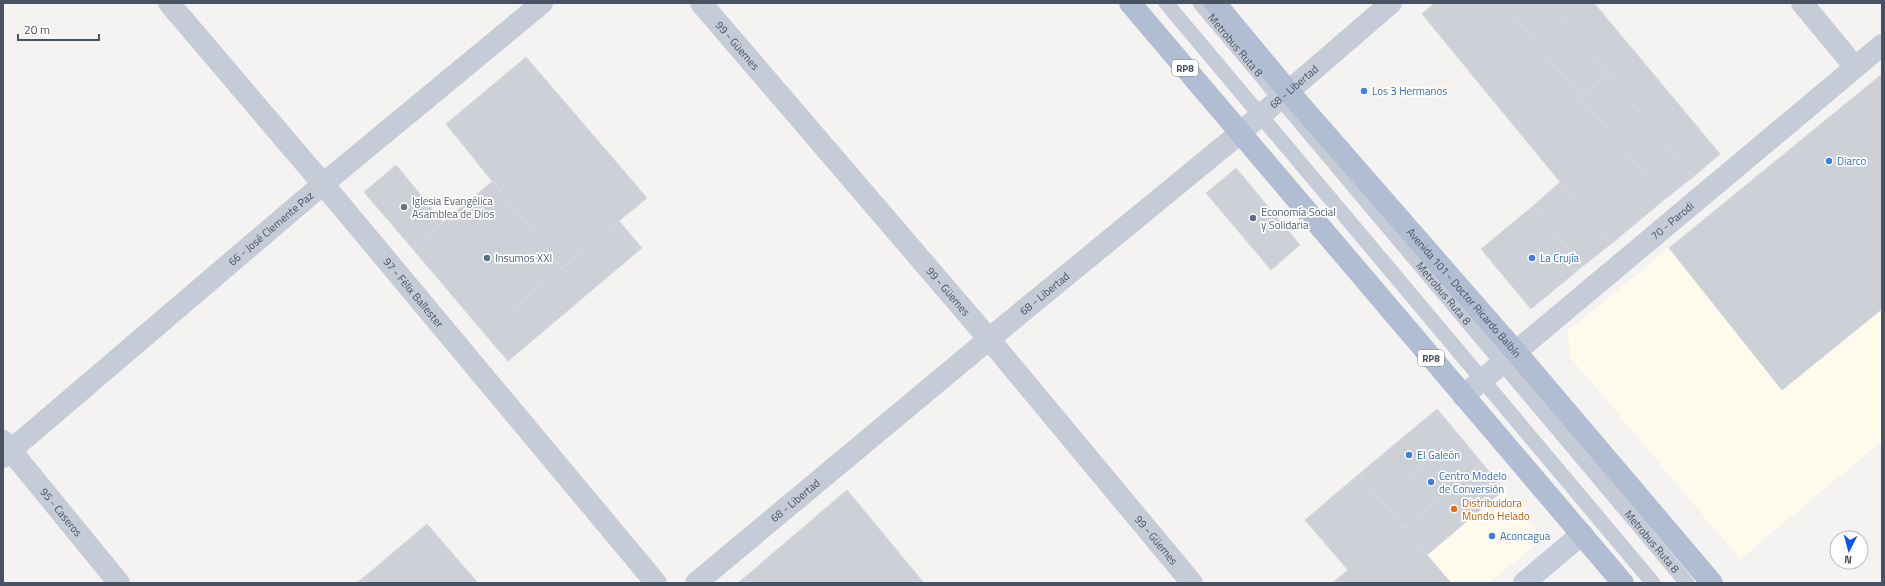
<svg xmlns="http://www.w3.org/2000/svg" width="1885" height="586" viewBox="0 0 1885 586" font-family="'Titillium Web',sans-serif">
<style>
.commercial{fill:#fefbed}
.building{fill:#ced0d8;stroke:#d6d7de}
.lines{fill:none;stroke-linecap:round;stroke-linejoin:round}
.lane{stroke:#c5ccd8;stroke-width:15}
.street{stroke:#c5ccd8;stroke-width:22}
.secondary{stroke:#c4ccdc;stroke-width:22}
.primary{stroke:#b0bdd3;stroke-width:22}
.shop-dot{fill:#3f7fe0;stroke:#fff;stroke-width:1.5}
.worship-dot{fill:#6b7280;stroke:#fff;stroke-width:1.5}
.service-dot{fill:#5c6f8a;stroke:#fff;stroke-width:1.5}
.food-dot{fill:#e8710a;stroke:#fff;stroke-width:1.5}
.labels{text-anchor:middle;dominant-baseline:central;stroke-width:3.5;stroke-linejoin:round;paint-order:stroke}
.shield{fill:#fff;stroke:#7f8691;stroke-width:1}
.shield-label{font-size:10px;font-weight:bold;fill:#485262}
.street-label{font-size:11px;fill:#485262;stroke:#fff}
.shop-label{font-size:11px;fill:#366cbe;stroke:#fff;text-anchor:start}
.worship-label{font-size:11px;fill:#5b616d;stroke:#fff;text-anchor:start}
.service-label{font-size:11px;fill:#4e5e75;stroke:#fff;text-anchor:start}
.food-label{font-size:11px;fill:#c56008;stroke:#fff;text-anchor:start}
</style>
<rect width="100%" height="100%" fill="#f5f2f2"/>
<path class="commercial" d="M1882,74V441L1740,559L1570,357L1568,331Z
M1504,490L1536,528L1535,545L1489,583H1451L1427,555Z"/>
<path class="building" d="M1435,3H1503L1665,199L1611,244L1422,14Z
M1503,3H1549L1608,74L1581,97Z
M1549,3H1594L1635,52L1608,74Z
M1635,52L1720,154L1693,177L1608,74Z
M526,57L647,198L562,268L446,124Z
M1608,74L1693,177L1665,199L1581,97Z
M1882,74V309L1782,390L1669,248Z
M396,165L443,222L412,248L364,192Z
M1236,168L1300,245L1271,270L1206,193Z
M493,181L562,268L484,333L412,248Z
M1560,182L1611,244L1583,266L1533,206Z
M1533,206L1583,266L1531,309L1481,249Z
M619,221L642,248L508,361L484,333Z
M1437,409L1459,435L1382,501L1359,474Z
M1459,435L1482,463L1404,528L1382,501Z
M1482,463L1504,490L1427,555L1404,528Z
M1359,474L1427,555L1451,583H1332L1348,570L1305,520Z
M847,490L924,583H738Z
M427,524L478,583H357Z"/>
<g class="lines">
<g class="lane">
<path d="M1166,3L1653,583"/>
<path id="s1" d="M1200,3L1687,583"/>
</g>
<g class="street">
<path id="s2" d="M169,3L323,184L656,583"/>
<path id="s3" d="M701,3L989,339L1192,583"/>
<path d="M1802,3L1855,67"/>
<path id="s4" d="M1463,396L1882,45"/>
<path id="s5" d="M3,441L119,583"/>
<path id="s6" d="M3,457L323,184L542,3"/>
<path id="s7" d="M696,583L989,339L1240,133L1391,3"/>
</g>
<path class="secondary" d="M1524,583L1582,534"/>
<g class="primary">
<path d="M1130,3L1623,583"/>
<path id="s8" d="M1215,3L1288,91L1515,351L1712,583"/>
</g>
</g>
<g class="shop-dot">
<circle cx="1364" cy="91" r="4"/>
<circle cx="1829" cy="161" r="4"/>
<circle cx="1532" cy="258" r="4"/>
<circle cx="1409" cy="455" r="4"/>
<circle cx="1431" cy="482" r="4"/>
<circle cx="1492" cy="536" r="4"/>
</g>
<circle class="worship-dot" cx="404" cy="207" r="4"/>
<g class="service-dot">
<circle cx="1253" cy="218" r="4"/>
<circle cx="487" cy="258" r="4"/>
</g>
<circle class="food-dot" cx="1454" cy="509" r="4"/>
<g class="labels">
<g class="shield">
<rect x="1172" y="60" width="26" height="16" rx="3"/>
<rect x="1418" y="350" width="26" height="16" rx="3"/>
</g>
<g class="shield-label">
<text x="1185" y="68">RP8</text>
<text x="1431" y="358">RP8</text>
</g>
<g class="street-label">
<text stroke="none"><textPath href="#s1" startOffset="55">Metrobus Ruta 8</textPath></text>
<text stroke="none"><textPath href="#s3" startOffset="56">99 - Güemes</textPath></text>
<text stroke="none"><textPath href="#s7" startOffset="777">68 - Libertad</textPath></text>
<text stroke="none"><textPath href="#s4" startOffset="273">70 - Parodi</textPath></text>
<text stroke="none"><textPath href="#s6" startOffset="352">66 - José Clemente Paz</textPath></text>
<text stroke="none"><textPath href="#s2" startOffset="379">97 - Félix Ballester</textPath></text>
<text stroke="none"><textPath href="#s3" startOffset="380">99 - Güemes</textPath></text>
<text stroke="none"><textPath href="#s7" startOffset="453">68 - Libertad</textPath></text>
<text stroke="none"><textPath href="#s1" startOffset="379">Metrobus Ruta 8</textPath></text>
<text stroke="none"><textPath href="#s8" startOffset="382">Avenida 101 - Doctor Ricardo Balbín</textPath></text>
<text stroke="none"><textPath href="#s7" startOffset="129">68 - Libertad</textPath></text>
<text stroke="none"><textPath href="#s5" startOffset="92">95 - Caseros</textPath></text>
<text stroke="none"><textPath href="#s3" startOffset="704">99 - Güemes</textPath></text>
<text stroke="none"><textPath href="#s1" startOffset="703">Metrobus Ruta 8</textPath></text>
</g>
<g class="shop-label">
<text x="1372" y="91">Los 3 Hermanos</text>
<text x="1837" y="161">Diarco</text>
<text x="1540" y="258">La Crujía</text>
<text x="1417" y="455">El Galeón</text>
<text x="1439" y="476">Centro Modelo<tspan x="1439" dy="13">de Conversión</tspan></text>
<text x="1500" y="536">Aconcagua</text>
</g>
<g class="worship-label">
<text x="412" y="201">Iglesia Evangélica<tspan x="412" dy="13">Asamblea de Dios</tspan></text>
</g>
<g class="service-label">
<text x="1261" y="212">Economía Social<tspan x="1261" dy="13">y Solidaria</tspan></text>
<text x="495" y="258">Insumos XXI</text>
</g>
<g class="food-label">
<text x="1462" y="503">Distribuidora<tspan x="1462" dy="13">Mundo Helado</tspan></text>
</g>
</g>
<rect width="1885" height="586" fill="none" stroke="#485262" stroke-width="8"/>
<g transform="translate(1849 550) rotate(186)"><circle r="19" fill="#ffffff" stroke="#b6bac0"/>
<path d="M0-3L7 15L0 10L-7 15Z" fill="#0854f8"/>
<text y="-6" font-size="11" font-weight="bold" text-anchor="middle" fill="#485262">N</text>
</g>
<path d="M18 34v6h81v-6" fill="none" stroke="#485262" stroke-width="2"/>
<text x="24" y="34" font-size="12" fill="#485262" stroke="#ffffff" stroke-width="3" paint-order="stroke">20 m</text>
</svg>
